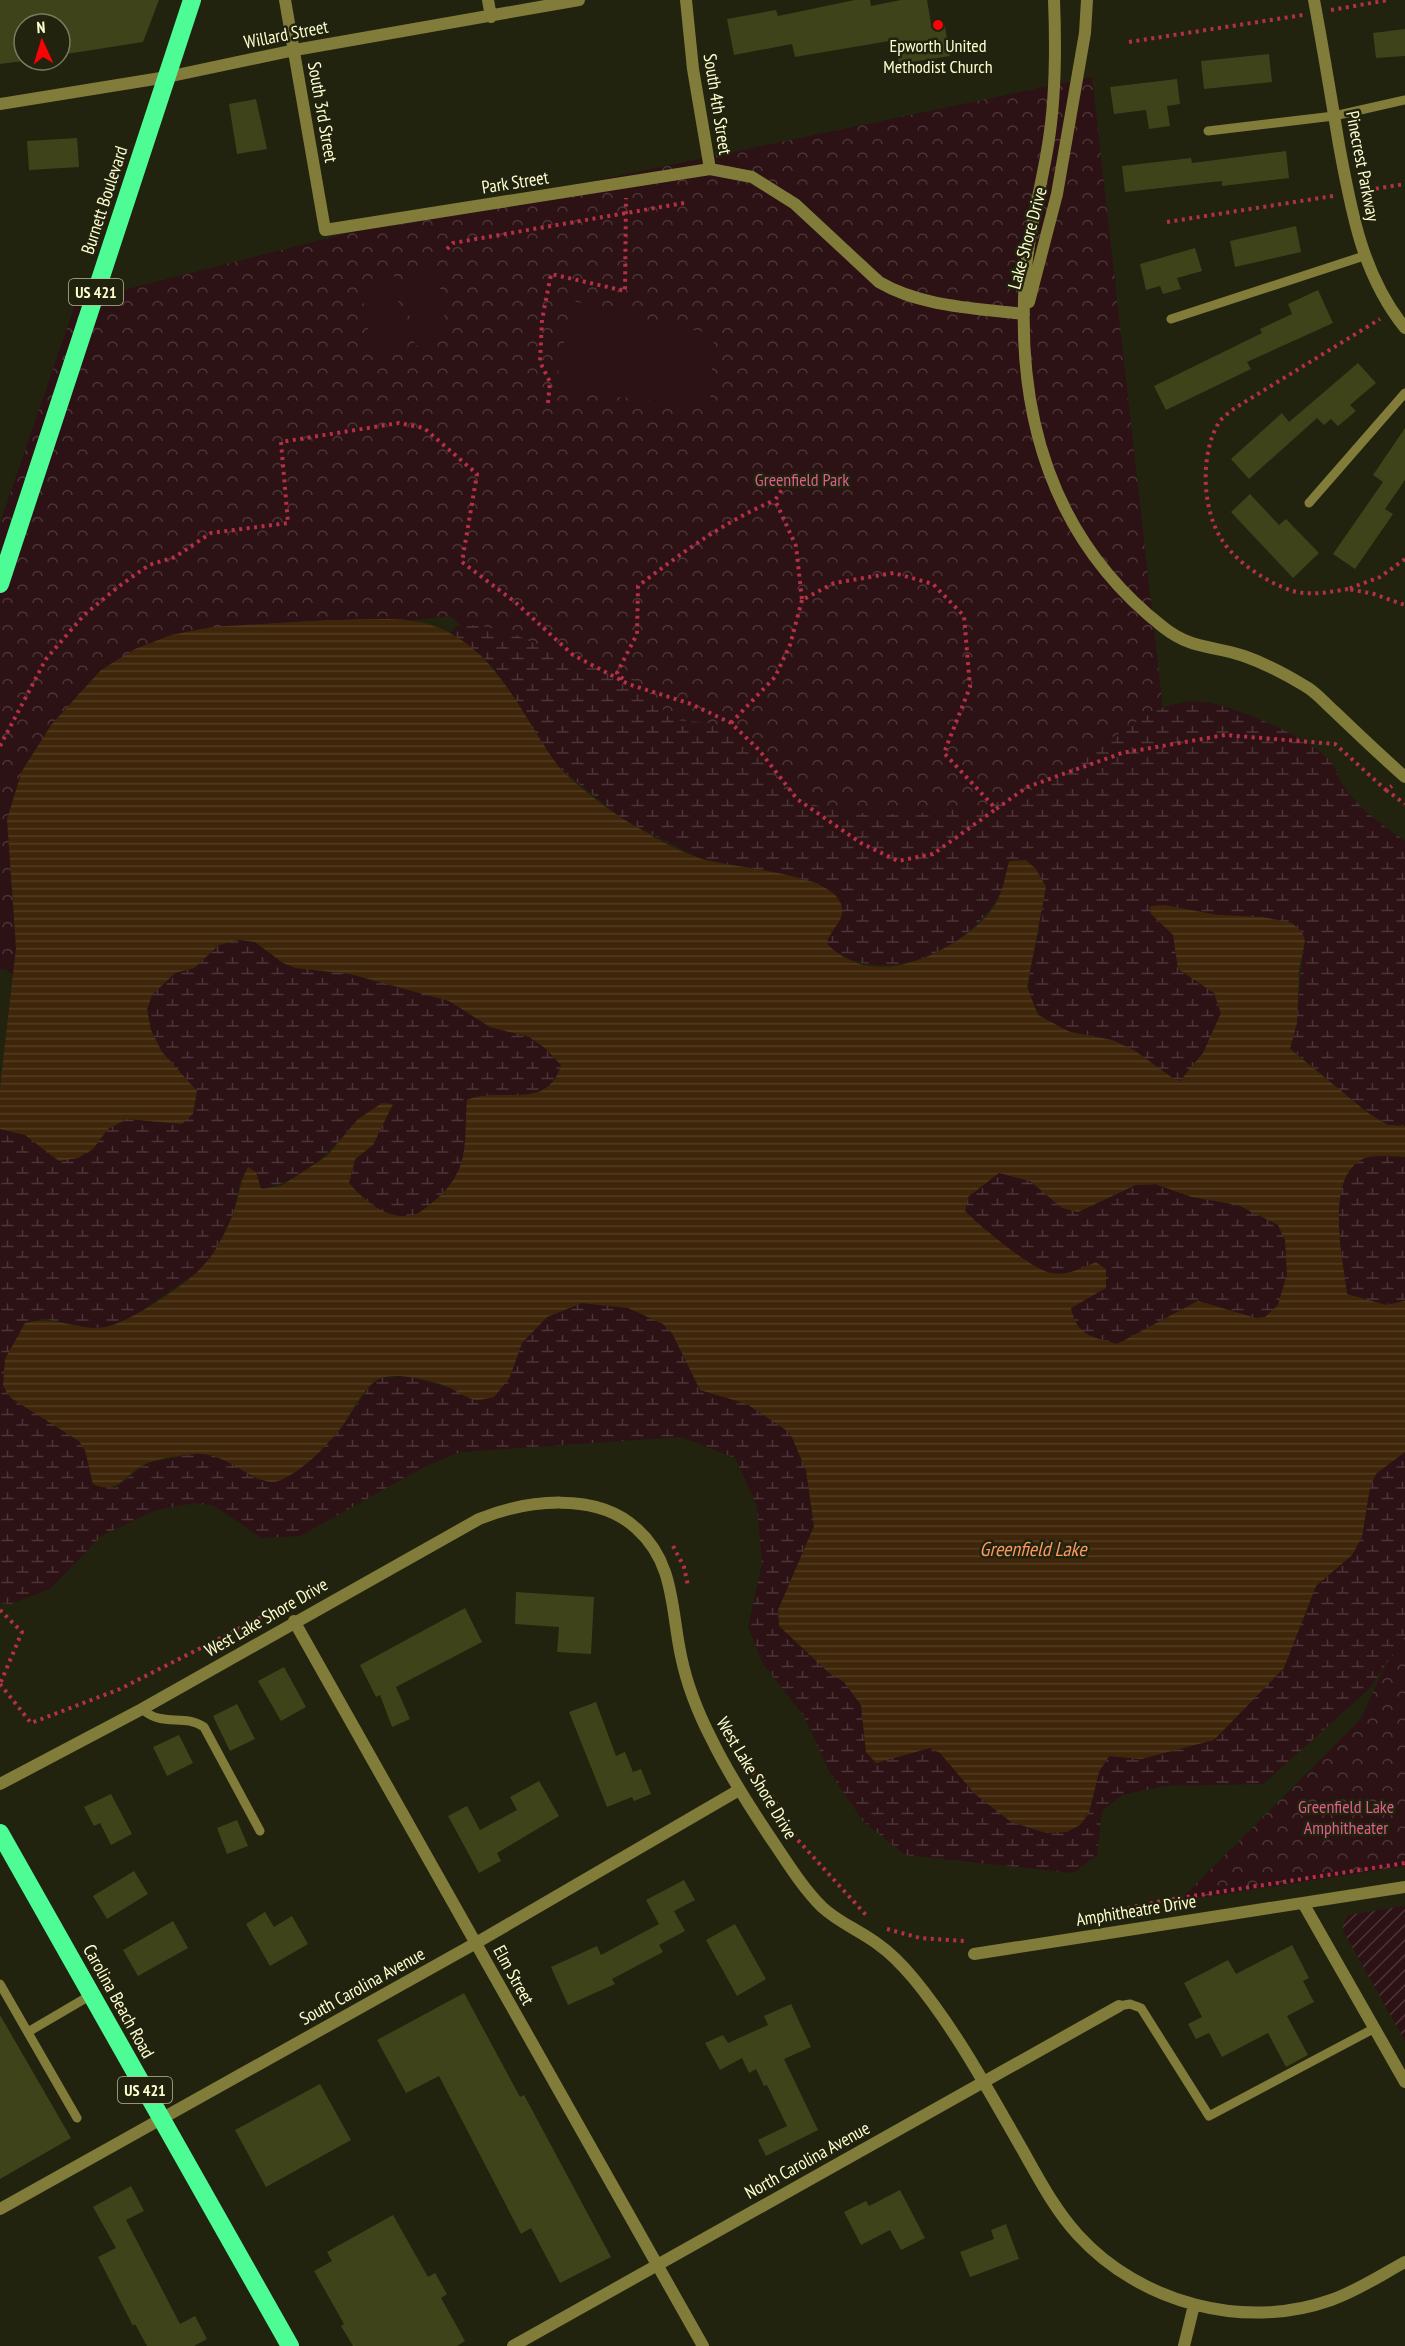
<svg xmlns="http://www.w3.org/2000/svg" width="1405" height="2346" viewBox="0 0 1405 2346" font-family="'PT Sans Narrow',sans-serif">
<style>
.forest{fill:url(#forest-crowns)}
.wetland{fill:url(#wetland-marsh)}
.garden{fill:url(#garden-furrows)}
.pitch{fill:#2c1115}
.water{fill:url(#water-rules);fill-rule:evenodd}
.building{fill:#3f431a}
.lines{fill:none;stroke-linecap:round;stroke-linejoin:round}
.path{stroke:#b33046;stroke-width:4;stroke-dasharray:3 4.5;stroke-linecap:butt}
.lane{stroke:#817c3a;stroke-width:9}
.street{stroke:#817c3a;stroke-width:12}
.highway{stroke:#4dfc95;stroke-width:18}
.poi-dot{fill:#f70406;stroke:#21230e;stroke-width:2}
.labels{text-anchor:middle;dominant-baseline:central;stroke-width:5;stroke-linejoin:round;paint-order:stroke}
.shield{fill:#21230e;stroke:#bcbc96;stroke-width:1.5}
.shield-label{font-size:16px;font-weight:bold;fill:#fefed0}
.street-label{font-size:18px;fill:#fefed0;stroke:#21230e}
.poi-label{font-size:18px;fill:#fefed0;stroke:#21230e}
.park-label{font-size:18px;fill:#dd5d8b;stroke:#21230e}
.water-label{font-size:20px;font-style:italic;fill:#fd9760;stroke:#21230e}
</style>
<defs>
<pattern id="forest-crowns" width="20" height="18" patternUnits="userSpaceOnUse" patternTransform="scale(1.5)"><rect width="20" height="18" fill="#2c1115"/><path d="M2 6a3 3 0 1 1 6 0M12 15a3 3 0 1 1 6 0" fill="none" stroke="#4c3536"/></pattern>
<pattern id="wetland-marsh" width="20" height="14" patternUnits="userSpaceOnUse" patternTransform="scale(1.5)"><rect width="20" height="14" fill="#2c1115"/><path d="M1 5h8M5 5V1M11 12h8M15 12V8" fill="none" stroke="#4c3536"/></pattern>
<pattern id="garden-furrows" width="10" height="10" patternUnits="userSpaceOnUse" patternTransform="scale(1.5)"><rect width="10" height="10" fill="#2c1115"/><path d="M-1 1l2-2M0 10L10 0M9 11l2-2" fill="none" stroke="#4c3536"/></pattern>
<pattern id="water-rules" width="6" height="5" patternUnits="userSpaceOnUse" patternTransform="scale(1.5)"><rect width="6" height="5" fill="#3f260a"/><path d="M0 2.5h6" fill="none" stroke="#523c21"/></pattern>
</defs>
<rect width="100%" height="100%" fill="#21230e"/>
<path class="forest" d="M1092,77L1202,1056L999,896L685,814L450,616L269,637L66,1020L7,970L0,969V523L76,302L364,229Z
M1405,1623V1866L1179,1901L1360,1720Z"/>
<path class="wetland" d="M476,625L510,632L569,660L612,669L631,677L643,686L672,720C713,723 734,721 760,757C767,767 775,783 785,790C832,828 978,815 1030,791L1150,713C1166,706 1187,699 1204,702C1234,706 1312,738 1331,762C1336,768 1337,776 1341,782C1357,808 1381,824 1405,841V1126L1388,1125L1368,1113L1290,1048C1301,1013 1298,978 1305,941L1263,917L1218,915L1164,905L1151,907V914L1173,935L1178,969L1214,993L1221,1013L1203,1053L1180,1081C1156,1074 1138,1050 1114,1041C1099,1035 1083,1036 1069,1031C1001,1008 1039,955 1044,906L1003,888C975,948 882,994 826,944L833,930L816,882L699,858L624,820L557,766L494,669L481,655L450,633L457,626Z
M239,940L255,942L283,963L296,968L350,974L449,1001L490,1027L529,1037L545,1048L561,1065C546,1113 502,1085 467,1100C466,1120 467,1146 461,1164C455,1180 447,1191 434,1201C429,1205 422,1212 416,1214C390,1223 364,1201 349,1183L356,1159L373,1145L358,1119C331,1151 303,1182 261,1189L256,1172L241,1179L232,1217L214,1253L196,1273L131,1318L107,1327L92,1328L40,1318L11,1398L79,1441L85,1450L93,1484L115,1488L147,1463L194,1454H213L226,1459L258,1480H281L312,1459L342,1427L369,1387L380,1378L407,1376L447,1387L475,1400L509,1379L522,1343L547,1317L582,1303L628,1308L663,1324L672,1333L700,1390L747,1404L791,1433L806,1470L814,1526L778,1610L828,1672L844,1682L861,1705L866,1752L876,1763L930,1748L940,1753L975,1794L1089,1813L1099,1772L1109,1756L1141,1759L1214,1740L1283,1668L1316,1586L1352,1555L1362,1537L1370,1487L1376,1473L1405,1452V1636L1369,1689L1263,1784L1163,1786L1122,1795L1102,1811L1097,1855L1073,1873L905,1855L863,1821L829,1771L804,1716L763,1664L748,1627L762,1564L757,1506L735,1458L681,1437L461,1452L426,1466L300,1536L262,1538L214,1506L195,1503L156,1510L101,1536L50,1589L11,1604L0,1603V1129L25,1135L59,1161L92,1149L108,1129L127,1119L182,1124L197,1091L162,1052L151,1030L147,1009L152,995L175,973L194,968L219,945Z
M1405,1157V1301L1386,1305L1347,1294C1343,1260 1324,1178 1363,1159C1373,1154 1394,1157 1405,1157Z
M999,1172L1030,1181L1062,1208L1077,1212L1136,1185L1155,1184L1192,1197L1238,1205L1278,1225L1285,1240L1287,1274L1278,1305L1265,1317L1256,1318L1197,1301L1117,1344C1092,1336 1077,1337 1071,1308L1105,1288L1096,1263C1082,1268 1067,1276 1051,1273C1031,1270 981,1227 965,1211L968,1197Z"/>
<path class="garden" d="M1405,1906V2041L1342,1929L1348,1915Z"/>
<path class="pitch" d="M437,267L448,340L415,346L403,272Z
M394,275L405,348L372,353L360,281Z
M572,301L626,312L634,321L705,332L714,338L710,401L699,405L570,392L571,377L558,375Z"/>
<path class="water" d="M327,620C360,621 400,615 431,625C494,645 521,714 556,763C567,779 612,813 630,823C652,836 675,850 699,858C730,869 830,871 841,904C847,921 829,929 827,944C841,958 860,967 880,967C918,968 975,937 995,905C1003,892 1005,876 1009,861L1026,860L1036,869L1046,887L1027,987L1038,1015L1070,1032L1112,1040L1134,1050L1174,1079L1180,1081L1203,1053L1221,1013L1214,993L1178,969L1173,935L1151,914L1150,906L1164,905L1218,915L1263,917L1292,923L1302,932L1305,941L1299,970L1297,1023L1290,1049L1368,1113L1388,1125L1405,1126V1157C1394,1157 1373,1154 1363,1159C1324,1177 1343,1260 1347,1294L1386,1305L1405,1301V1452L1376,1474L1370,1487L1362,1537L1352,1555L1316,1586L1284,1668L1214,1740L1141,1759L1109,1756L1099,1772L1089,1813L1080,1825L1067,1832L1046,1833L1011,1822L975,1794L940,1753L930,1748L876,1763L866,1752L861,1705L844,1682L828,1672L779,1626L778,1610L814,1526L806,1470L790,1433L747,1404L700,1390L672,1333L663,1324L628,1308L582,1303L547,1317L522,1343L509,1379L494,1397C488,1398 481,1400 476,1400C468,1399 458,1392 451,1388C435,1381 395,1371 379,1379C363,1387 353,1411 343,1425C327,1446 305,1469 281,1480C257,1491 229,1450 193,1454C179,1456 160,1458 148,1463C126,1471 119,1497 93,1484L85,1450L79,1441L11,1398L3,1386L5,1359L25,1323C53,1314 78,1332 106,1327C129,1322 179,1289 196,1273C212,1259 223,1238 231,1219C239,1202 238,1184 248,1167L256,1172L261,1189L281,1186L327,1156L358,1119L382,1103L393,1104L373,1145L355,1159L349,1183C364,1201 390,1223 416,1214C422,1212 429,1205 434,1201C447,1191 455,1180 461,1164C467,1146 465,1120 467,1100C501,1085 547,1113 561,1065L545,1048L529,1037L490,1027L449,1001L350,974L296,968L283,963L255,942L239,940L219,945L194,968L175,973L152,995L147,1009L151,1030L162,1052L197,1091L193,1114L182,1124L127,1119L108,1129L93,1149L78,1158L59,1161L25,1135L0,1129V1088L16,948L7,819L22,771L51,725L101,670L135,649L171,635L212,627ZM999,1173L1030,1181L1062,1208L1078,1212L1136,1185L1155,1184L1192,1197L1238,1205L1278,1225L1285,1240L1287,1274L1278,1305L1265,1317L1256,1318L1198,1301L1117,1344C1093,1337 1076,1336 1071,1308L1106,1288V1269L1096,1262C1082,1268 1067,1276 1051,1273C1032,1270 980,1226 965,1211L968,1197Z"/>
<path class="building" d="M0,0H159L143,42L60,55V24H24V61L0,64Z
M855,0H870L871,6L901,0H927L931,24L944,21L950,56L899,64L895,40L795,57L792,44L734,55L727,19L776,10L778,16Z
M1405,29V56L1376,58L1373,33Z
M1269,54L1272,82L1204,89L1201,61Z
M1177,79L1180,104L1167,106L1170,126L1149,129L1146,110L1114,114L1110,87Z
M256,99L267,149L237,154L229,104Z
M77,138L79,167L29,170L27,141Z
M1286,151L1289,178L1222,186V181L1125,192L1122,166L1191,158L1192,163Z
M1296,226L1301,252L1235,267L1230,241Z
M1195,248L1202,271L1177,278L1181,289L1163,294L1160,286L1146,290L1140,264Z
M1318,290L1333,323L1247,362L1251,369L1166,410L1154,386L1262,333L1260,329L1292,314L1288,304Z
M1358,363L1376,383L1350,405L1356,411L1338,426L1331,419L1324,425L1317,418L1249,479L1231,459L1282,413L1289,422Z
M1405,428V480L1385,509L1393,514L1355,569L1333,554L1383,482L1373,475Z
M1250,494L1279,525L1286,519L1319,553L1293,578L1231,512Z
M516,1592L594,1597L591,1654L557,1652L559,1627L515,1624Z
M465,1608L482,1642L396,1687L410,1719L392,1727L380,1695L376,1697L360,1665Z
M284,1667L306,1707L281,1721L258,1681Z
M596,1702L616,1756L625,1752L633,1772L641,1769L651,1794L634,1801L632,1797L607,1807L569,1712Z
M237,1704L255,1739L230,1751L213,1716Z
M179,1735L193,1763L167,1776L153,1747Z
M539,1781L559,1816L497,1853L501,1861L479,1873L448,1816L467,1806L480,1830L517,1810L510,1797Z
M111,1794L132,1834L111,1845L100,1823L94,1826L84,1807Z
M237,1820L248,1846L227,1854L217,1828Z
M134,1871L148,1894L107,1919L93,1896Z
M684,1880L695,1900L674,1911L685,1931L659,1945L663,1952L612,1979L615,1984L568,2005L551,1967L597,1946L601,1955L659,1924L646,1900Z
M265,1912L274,1927L292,1916L308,1944L270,1966L246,1924Z
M173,1921L188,1948L138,1976L123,1950Z
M735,1924L766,1979L737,1996L706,1940Z
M1292,1945L1309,1978L1303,1981L1314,2002L1287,2016L1308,2055L1286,2067L1268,2033L1222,2057L1209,2033L1196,2039L1188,2024L1202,2017L1184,1983L1228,1960L1236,1974Z
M464,1993L520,2097L524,2095L611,2257L560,2283L531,2228L521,2234L439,2076L406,2093L377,2040Z
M791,2004L811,2047L784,2059L818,2130L766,2156L758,2140L787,2126L767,2085L764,2086L756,2069L749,2073L742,2058L720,2070L705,2043L723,2035L728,2043L768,2025L764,2016Z
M0,2015L71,2138L0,2179Z
M320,2084L351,2140L266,2187L235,2130Z
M131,2186L144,2211L126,2220L180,2324L195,2316L207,2339L194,2346H147L135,2324L133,2326L98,2257L116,2248L93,2207Z
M900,2190L925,2238L901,2250L890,2230L861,2245L844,2212L866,2201L869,2206Z
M393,2215L428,2277L435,2273L447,2294L441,2298L465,2341L457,2346H353L341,2326L344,2324L314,2271L332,2261L327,2252Z
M1006,2224L1019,2259L970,2277L960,2252L994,2239L991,2230Z"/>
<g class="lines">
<path class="path" d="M1331,10L1389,0
M1129,42L1303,15
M1361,191L1405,184
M1167,222L1333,196
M447,249L453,243L684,203
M548,403L550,382L540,362L542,320L551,274L625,291L626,198
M790,478L775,500L796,546L802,600L834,583L894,573L933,584L964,616L970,687L944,753L996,809L1027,787L1122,753L1225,735L1335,744L1386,790L1392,786
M1405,559L1380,577L1348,589L1374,594L1405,605
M1348,589C1329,592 1311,596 1293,591C1267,583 1236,562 1222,540C1202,510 1200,455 1218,424C1221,418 1230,412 1235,408L1380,319
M623,679L617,673L637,634L638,586C683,552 722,523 775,500
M731,723L775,677L790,645L802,600
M0,746L46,659L84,615L118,587L149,565L175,557L211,533L288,523L281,442L399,423L424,428L477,474L462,562L515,602L573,655L628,684L691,704L731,723L759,750L797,799L861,843L898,861L933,854L996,809
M1386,790L1405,804
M673,1546L684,1567L688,1586
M0,1610L22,1632L0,1684
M0,1684L31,1723L120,1689L321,1587
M743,1760L770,1793L796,1838L866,1915
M1114,1914L1132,1907L1167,1900L1405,1863
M887,1929L920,1938L965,1941"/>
<path class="lane" d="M1208,131L1334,116L1405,100
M1171,319L1364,256
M1309,503L1405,393
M142,1709C163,1728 183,1713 204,1727L260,1831
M0,1984L77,2118
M1119,2006L1130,2004L1141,2008L1209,2116L1375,2028
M28,2032L91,1995"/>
<path class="street" d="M285,0L325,230L710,169L752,177L795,204L879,282C921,307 977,308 1024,314
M488,0L491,17
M686,0L693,69L710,169
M1054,0C1056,48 1056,97 1048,145C1041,189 1028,234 1025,278C1016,415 1052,540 1163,627C1192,650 1212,645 1244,656C1264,663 1287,675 1305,686C1316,692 1325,703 1334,711C1357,733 1381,756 1405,777
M1314,0C1323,48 1331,97 1339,145C1351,210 1362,275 1405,328
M0,104L167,77L295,50L579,0
M1029,302L1057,194L1085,33L1087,0
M294,1621L703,2346
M0,1784L142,1709L479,1519C526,1500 597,1491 637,1529C675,1563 671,1610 681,1656C687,1685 698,1713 712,1740C730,1777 753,1812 776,1846C790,1867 804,1889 822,1907C839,1923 861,1931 879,1945C892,1954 904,1967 914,1979C955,2029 986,2086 1018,2142C1036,2173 1053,2208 1078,2235C1140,2303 1244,2331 1331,2300C1357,2291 1381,2275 1405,2262
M1303,1903L1405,2082
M974,1954L1405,1887
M0,2209L476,1943L739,1790
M513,2346L1119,2006
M1184,2346L1194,2305"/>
<path class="highway" d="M0,584L192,0
M0,1833L290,2346"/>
</g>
<circle class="poi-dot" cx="938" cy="25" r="6"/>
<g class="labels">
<g class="shield">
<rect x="69" y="279" width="54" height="26" rx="4.5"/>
<rect x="118" y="2077" width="54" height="26" rx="4.5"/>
</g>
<g class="shield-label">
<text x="96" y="292">US 421</text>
<text x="145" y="2090">US 421</text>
</g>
<g class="street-label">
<text transform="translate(286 34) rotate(-11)">Willard Street</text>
<text transform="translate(718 104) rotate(81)">South 4th Street</text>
<text transform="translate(323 112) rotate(80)">South 3rd Street</text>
<text transform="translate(1363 166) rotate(79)">Pinecrest Parkway</text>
<text transform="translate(515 182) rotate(-9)">Park Street</text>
<text transform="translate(104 200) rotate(-72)">Burnett Boulevard</text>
<text transform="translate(1027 238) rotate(-75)">Lake Shore Drive</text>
<text transform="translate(266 1617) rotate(-30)">West Lake Shore Drive</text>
<text transform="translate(757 1778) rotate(59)">West Lake Shore Drive</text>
<text transform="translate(1136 1910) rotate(-9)">Amphitheatre Drive</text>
<text transform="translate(514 1975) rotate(61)">Elm Street</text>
<text transform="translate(362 1986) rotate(-29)">South Carolina Avenue</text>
<text transform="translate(119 2001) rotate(61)">Carolina Beach Road</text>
<text transform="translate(807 2160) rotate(-29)">North Carolina Avenue</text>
</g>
<g class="poi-label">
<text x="938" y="45">Epworth United<tspan x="938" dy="21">Methodist Church</tspan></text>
</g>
<g class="park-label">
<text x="802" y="479">Greenfield Park</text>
<text x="1346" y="1806">Greenfield Lake<tspan x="1346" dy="21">Amphitheater</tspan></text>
</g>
<g class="water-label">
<text x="1033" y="1549">Greenfield Lake</text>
</g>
</g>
<g transform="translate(42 42) rotate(356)"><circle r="28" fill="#21230e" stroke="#797b5c" stroke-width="1.5"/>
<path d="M0-4.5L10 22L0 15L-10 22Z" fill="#f70406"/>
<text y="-9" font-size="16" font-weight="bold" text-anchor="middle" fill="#fefed0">N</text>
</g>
</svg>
